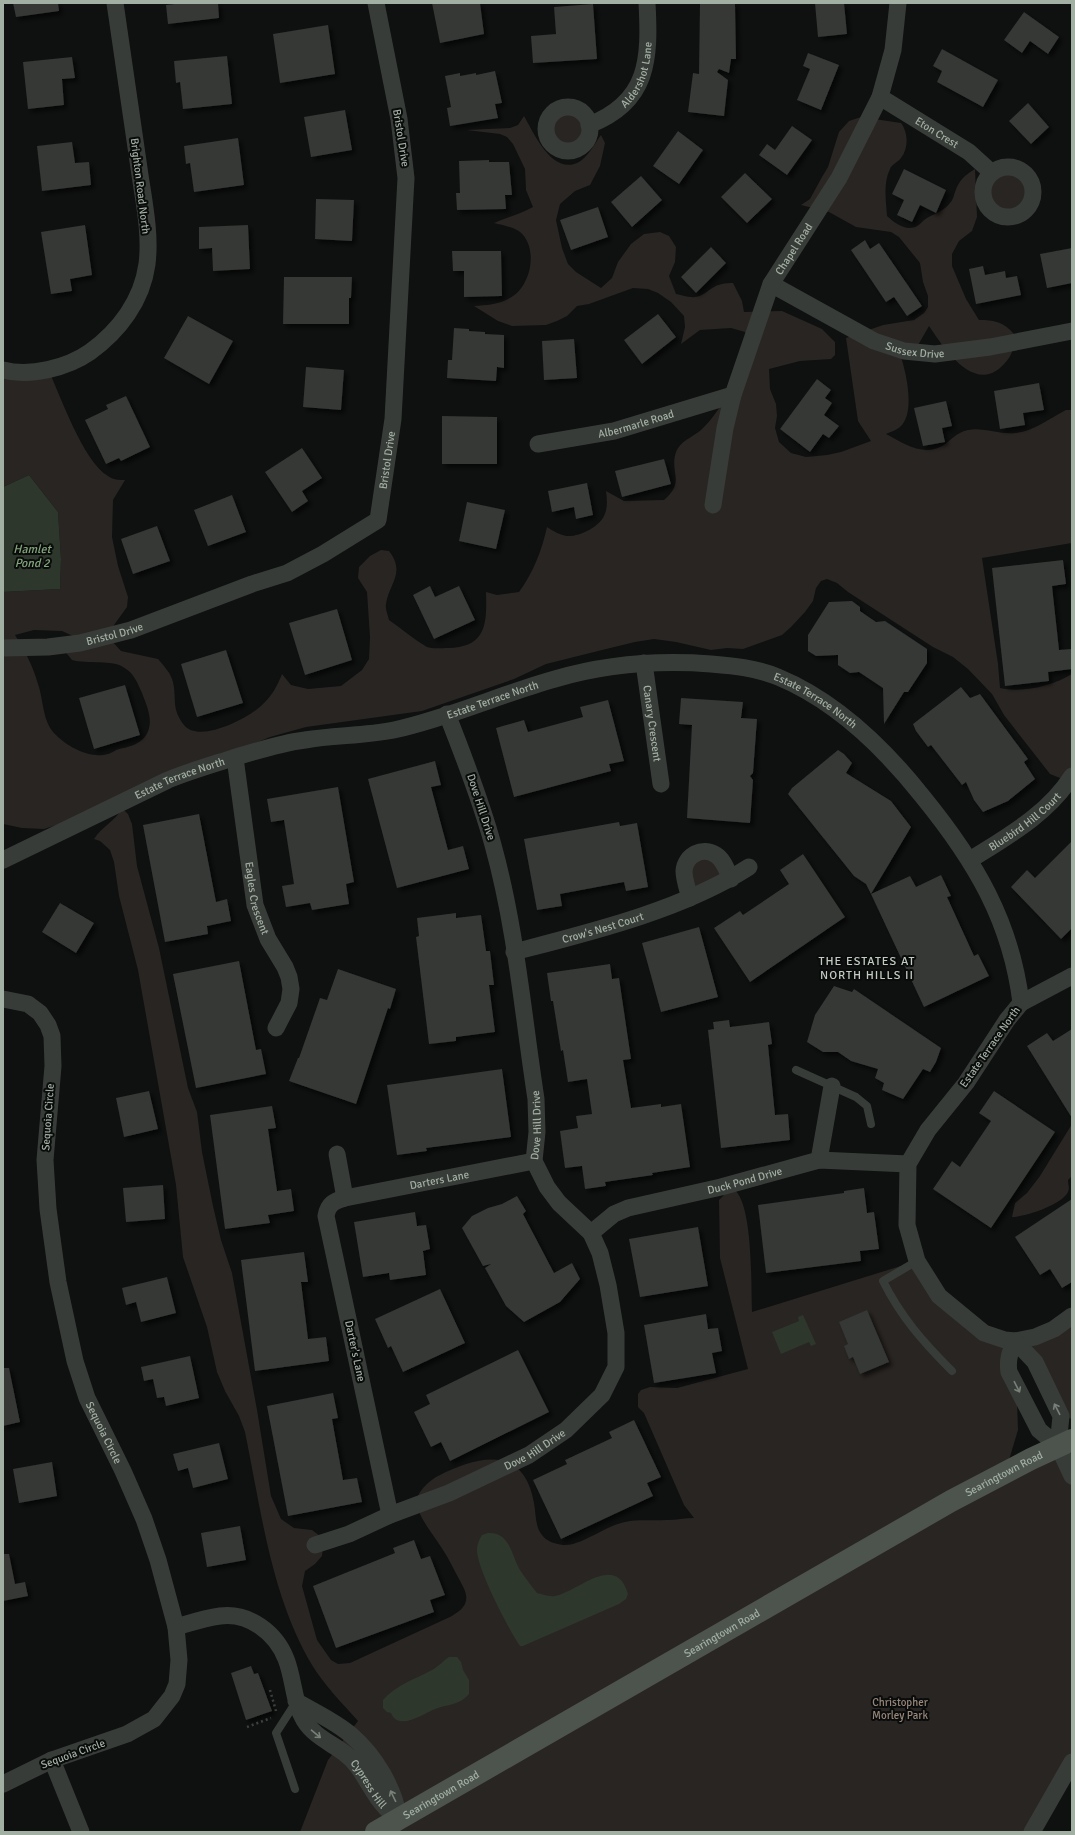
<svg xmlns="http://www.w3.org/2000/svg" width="1075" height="1835" viewBox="0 0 1075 1835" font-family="Signika,sans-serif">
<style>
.green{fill:#292522;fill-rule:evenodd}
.water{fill:#2e372b}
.building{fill:#343735;filter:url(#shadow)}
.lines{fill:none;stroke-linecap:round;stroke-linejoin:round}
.path{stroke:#3b413b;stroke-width:2.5;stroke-dasharray:2 3;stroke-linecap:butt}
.lane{stroke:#383c39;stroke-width:8}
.street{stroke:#383c39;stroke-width:17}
.primary{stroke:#4d544e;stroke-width:22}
.oneway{stroke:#788179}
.labels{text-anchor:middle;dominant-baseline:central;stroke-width:4;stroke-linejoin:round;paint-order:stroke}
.street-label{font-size:11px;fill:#a2afa3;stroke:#0a0b0b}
.park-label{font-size:11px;fill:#98887b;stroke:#0a0b0b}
.water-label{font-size:12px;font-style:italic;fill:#84a77d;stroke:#0a0b0b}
.neighbourhood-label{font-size:12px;letter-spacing:1px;fill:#c3ccc3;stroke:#0a0b0b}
</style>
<defs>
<filter id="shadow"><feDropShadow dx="3.5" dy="3.5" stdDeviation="2" flood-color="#0009"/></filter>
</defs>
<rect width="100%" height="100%" fill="#0f1010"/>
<path class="green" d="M546 129a22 22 0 1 1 44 0a22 22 0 1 1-44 0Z
M524,116C534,133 551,174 577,163C587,159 595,143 601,135L605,143L600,166L590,185L575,191L560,204L556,220L562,248L568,264L576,272L601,288L612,278L618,262L631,244L644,234L660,232L669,236L676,247L675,262L669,276L676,294C682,295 689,298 695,297C709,295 711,282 733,283L742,301L744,312L782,311L822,329L835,342V355L831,359L800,361L769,369L770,389L776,404L777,416L775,428L779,442L791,453L806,457L827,455L841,452L871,441L858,421L846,338L883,325L914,320L924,313L928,307V296L923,282L920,263L899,237L891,232L856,227L829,212L801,205L810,199L822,177L828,167L839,132L849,121L861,117L901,123C908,132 909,148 901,158C898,162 892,164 890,169C883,183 886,200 887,216C895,223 906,232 917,226C921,224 923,220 927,218C935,213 944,211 950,203C953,200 954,195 955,192C959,180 965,175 975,169L977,217L972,231L959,241L952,254V266L966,299L979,320C994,320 1004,322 1014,334C1015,348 1012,357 1001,367C973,393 943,347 929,326L917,347L900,354C906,371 916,413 900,427C897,430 890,432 886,434C903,443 923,457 942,446C952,440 955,433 968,430C984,427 1000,435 1016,433C1034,431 1050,418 1066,410H1072V543L982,558L998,664L1000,688C1023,693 1052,686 1072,674V772L1060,778L1050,774L1004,715L992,694L968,669L953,657L933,647L848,592L837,583L827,579L821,581L816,588L813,601L805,612L791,627L782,635L743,649L727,648L711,650L676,642L654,639L635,642L598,651L546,664L514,679L422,711L306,727L270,737L63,823L44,829L22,828L3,824V592L60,589L61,559L58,512L29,475L3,487V370L48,369C61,397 83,461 108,476C113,480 119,480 125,480L113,500L112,537L118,566L128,597L127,607L114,625L110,639L121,651L158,659C163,665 171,673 173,682C177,700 171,708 184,725C199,744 249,718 262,705C272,696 277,686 282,674L291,685L308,689L341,686L362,670L369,659L370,637L367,592L358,578L359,567L370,556L381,550L389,551C406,573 389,583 386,604C385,609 388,615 389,620C401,628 413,639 427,647C432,649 442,648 448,648C486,647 487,625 486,592L497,595L519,592C533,573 542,550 547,527C553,531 560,535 567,536C579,537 599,527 604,516C608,508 607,499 606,491L624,501L664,500C686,481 669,473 676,452C680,441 693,437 701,430C723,410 739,372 754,346L745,332L731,328L700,330L681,344L685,327L684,316L671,302L658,293L648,289L633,288L589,304L577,306L567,316L557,321L546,325L512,326L498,321L474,306C486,305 498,305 510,298C531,287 539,248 520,232C513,227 502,225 494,223C507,217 521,214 533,207L526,190L525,169L513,144L507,137L500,134L466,130L510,128L518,125ZM34,630L62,631L75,637L63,649L72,660C87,664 113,660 123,667C134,673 137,682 142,693C146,704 152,716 149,728C146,742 131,747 119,749C115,750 112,753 108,754C90,759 68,747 56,735C42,722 44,701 38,684C33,666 25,651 15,635Z
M983 192a25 25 0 1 1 50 0a25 25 0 1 1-50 0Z
M122,808L128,814L132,824L137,866L159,948L188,1088L197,1112L202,1152L213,1206L221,1240L232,1273L257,1410L271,1496L281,1519L294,1528L312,1530L320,1536L323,1546L322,1556L315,1564L305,1571L302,1586L317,1640L331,1660L338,1664L350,1663L452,1616C456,1613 462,1610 465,1604C469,1595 463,1587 459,1579C454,1570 449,1559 443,1550C436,1538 415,1514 417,1500C418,1491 430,1480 438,1476C479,1455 524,1445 534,1503C536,1513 535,1527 542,1535C546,1541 555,1544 563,1545C582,1546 604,1526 625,1522C638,1519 653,1521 667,1520C676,1520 685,1518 694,1518L684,1505L644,1413L638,1407V1394L641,1390L650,1387L677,1388L748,1369L720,1258L719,1200L728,1191H736C753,1210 751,1285 752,1312L917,1261L939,1296L1005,1340L1072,1317V1419L1061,1416L1015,1341L1018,1430L1009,1460L1058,1446L1072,1474V1762L1032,1832H300L328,1760L358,1721C342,1703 325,1686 312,1665C271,1596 261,1510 245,1432L239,1416L225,1391L217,1372L207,1327L183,1257L176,1185L138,970L119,896L114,862L110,850L100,841L94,839C102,826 116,821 122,808Z
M704,853L728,878L692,895L687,867Z
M1072,1124V1176L1068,1180C1068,1185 1070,1188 1068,1192C1062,1205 1024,1217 1012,1217L1015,1203L1027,1193L1040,1176Z"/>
<path class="water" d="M29,475L58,512L61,559L60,589L3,592V487Z
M803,1315L816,1344L811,1346L809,1342L781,1354L772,1332L799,1321L798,1317Z
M488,1533C510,1532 511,1554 520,1570C525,1578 531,1585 537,1593C542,1594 550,1597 555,1596C579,1591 616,1552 628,1594L626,1599L619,1604L532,1642L523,1646H520C508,1628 477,1569 477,1550C477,1544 479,1540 482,1535Z
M449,1657H457L461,1662L463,1670L469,1680V1694C460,1705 449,1704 435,1709C425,1713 398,1732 391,1713L387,1712L383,1708V1700C396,1685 415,1679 432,1670C438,1667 443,1661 449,1657Z"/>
<path class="building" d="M13,3H58L59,11L16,17Z
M183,3H218L219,18L168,24L166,5Z
M432,3H480L484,34L440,43Z
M700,3H735L736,59H731L729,73L719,69L717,72L728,80L724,116L688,112L693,73L699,74Z
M815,3H844L847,34L818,37Z
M593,4L597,59L533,63L531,36L556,34L554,7Z
M1024,12L1059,37L1048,54L1030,41L1022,53L1004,40Z
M328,25L335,74L280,83L273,34Z
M942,49L998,80L983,107L937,82L942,71L933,66Z
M808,53L839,65L821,110L797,100L810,69L803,66Z
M227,56L232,104L183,109L180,82L176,83L174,61Z
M72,57L75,78L62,79L64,105L28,109L23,62Z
M495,71L502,103L495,104L498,118L450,126L447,108L451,107L445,76L460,73V76L476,73V75Z
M1028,103L1049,127L1031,144L1009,121Z
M345,110L352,150L311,157L304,117Z
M792,126L812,140L787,175L759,155L767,144L775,150Z
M678,131L703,150L679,184L653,166Z
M238,138L244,185L194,192L190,163L186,164L184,146Z
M72,142L75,163L89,162L91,185L42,191L37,146Z
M489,160V162H509L512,195H505L506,209L457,210L456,193H460L459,161Z
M904,169L946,190L936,213L920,205L912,222L897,215L904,200L892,194Z
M745,173L772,199L747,223L721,197Z
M641,176L662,200L632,227L611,202Z
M316,199L354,200L352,241L315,239Z
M598,207L608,237L571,250L560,220Z
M85,225L92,275L70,279L72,291L51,294L41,232Z
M248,225L250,269L213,271L212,248L199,249V227Z
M865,240L870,249L879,243L922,306L907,316L894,297L886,302L851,250Z
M711,247L726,263L696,293L681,277Z
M1072,248V283L1047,288L1040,254Z
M452,251H501L502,296L464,297V271H453Z
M983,266L985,275L1005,271L1006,278L1017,276L1021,295L976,304L969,269Z
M284,277H352L351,298H349V324H283Z
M658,314L676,337L642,364L624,340Z
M188,316L233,341L209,384L164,358Z
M454,328L469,329V331L485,332V334L504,335V368L497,367L496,381L447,378L448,360H452Z
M574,339L577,378L544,380L542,341Z
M306,367L344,370L341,410L303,407Z
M817,379L831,390L825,398L832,403L824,415L839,426L829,438L823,434L810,452L780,429Z
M1039,383L1044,410L1023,413L1025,425L1000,429L994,391Z
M126,396L150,447L121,461L119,458L106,464L85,420L108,409L106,405Z
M946,401L952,426L942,428L945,442L923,446L914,408Z
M442,416L497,417V464H442Z
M302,448L322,478L302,491L308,501L292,512L265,472Z
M664,459L671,484L622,497L615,471Z
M587,483L593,515L576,519L574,507L552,512L548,491Z
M232,495L246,532L208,546L194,510Z
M467,502L505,510L496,549L459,541Z
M157,526L170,561L133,574L121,539Z
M1063,560L1066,584L1052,586L1059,650L1071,649L1072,669L1048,672L1049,681L1005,686L992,568Z
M430,586L435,597L459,586L475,620L434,639L413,595Z
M852,601L860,607V611L876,622L885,621L927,649V663L908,692H904L884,724L883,688L859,672L850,673L838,665V655L816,656L808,651V635L829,602Z
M337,609L352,660L305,675L289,623Z
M226,650L243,703L197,717L181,664Z
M125,685L140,735L94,749L79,698Z
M961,687L970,698L980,694L1028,759L1024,762L1035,779L1008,801L983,812L974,800L966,782L962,785L931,745L928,747L916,731L913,724Z
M681,698L743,702L741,718L757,719L753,773L750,776L753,780L750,823L687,818L692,725L679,724Z
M608,700L624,761L609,764L611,771L514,797L496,728L524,720L528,732L583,717L580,707Z
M838,750L844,754L852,763L846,773L891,801L911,827L871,894L866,884L854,876L788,794L792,788Z
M435,761L441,785L431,787L448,850L463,846L469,869L397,888L368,779Z
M338,787L354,882L346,884L349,904L312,910L310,903L286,907L282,886L294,884L284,820L271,822L267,799Z
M199,814L216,902L227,899L231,921L207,926L208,934L165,942L143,825Z
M619,822L620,826L637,823L648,887L626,891L624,882L560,894L562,906L537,910L524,839Z
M1072,841V928L1061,939L1011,887L1027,870L1035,878Z
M803,854L845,917L750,982L714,928L740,911L743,915L789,884L780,870Z
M941,875L951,896L947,897L974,956L978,954L989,976L924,1007L871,894L910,876L916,887Z
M60,903L94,923L76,953L42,932Z
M456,913V918L481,915L486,951H490L494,985H489L495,1032L456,1037V1041L429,1044L416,937L419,936L417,918Z
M699,927L718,997L661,1012L642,943Z
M239,961L256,1050L261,1049L266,1074L196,1088L173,974Z
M610,964L612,979L619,978L631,1059L623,1060L631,1108L661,1104V1107L681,1104L690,1167L652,1173L653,1175L605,1182L606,1186L585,1189L582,1166L565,1168L560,1131L578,1128L576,1116L592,1114L587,1079L568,1082L563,1050L561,1051L553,1001H551L547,973Z
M338,969L396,989L390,1009L388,1008L356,1104L289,1081L298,1058H299L320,998L327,1000Z
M834,986L852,992L854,989L941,1048L936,1062L930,1072L923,1069L903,1099L882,1090L884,1083L875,1078L878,1069L851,1061L838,1052H823L807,1042L815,1015Z
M729,1020L730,1027L769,1022L772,1044L768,1045L775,1115L788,1114L790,1140L721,1148L708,1030L714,1029L713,1022Z
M1072,1029V1118L1027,1046L1047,1033L1053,1041Z
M502,1069L511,1137L426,1148L427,1151L397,1155L387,1085Z
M149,1091L158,1129L124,1137L116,1098Z
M994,1091L1055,1132L991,1228L933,1189L952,1161L960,1167L991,1121L979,1113Z
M272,1106L276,1128L268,1129L277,1191L291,1189L294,1211L268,1215L270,1223L225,1229L210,1115Z
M163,1185L165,1219L126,1222L123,1188Z
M864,1188L867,1213L874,1212L879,1249L860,1251L861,1261L766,1273L758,1205L844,1193V1191Z
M517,1196L526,1211L523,1214L554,1273L572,1263L580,1279L560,1302L524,1322L506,1306L485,1268L491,1264L483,1266L462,1228L472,1216L488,1208L502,1204Z
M1072,1199V1282L1062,1288L1050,1269L1040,1275L1015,1237Z
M415,1212L417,1226L426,1225L430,1249L423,1251L426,1275L390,1280L389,1273L363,1277L354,1222Z
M698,1227L708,1286L640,1297L629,1239Z
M304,1252L308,1282H301L308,1339L326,1337L329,1361L255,1371L241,1260Z
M167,1277L176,1313L141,1322L136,1302L126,1305L122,1288Z
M440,1289L465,1343L403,1372L391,1346L388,1348L375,1319Z
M867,1310L889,1362L860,1374L853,1357L849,1359L844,1346L848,1344L839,1322Z
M706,1314L708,1329L718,1328L722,1351L712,1353L716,1373L654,1383L644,1325Z
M518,1350L549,1412L450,1461L441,1442L431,1447L414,1412L430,1404L426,1395Z
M190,1356L199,1398L166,1406L164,1397L157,1398L153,1379L144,1381L141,1367Z
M3,1368H9L20,1422L3,1426Z
M333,1393L338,1418L332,1419L343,1480L357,1478L362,1502L288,1516L267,1406Z
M634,1420L661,1477L647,1483L653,1496L561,1539L533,1480L567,1464L565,1460L612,1438L609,1432Z
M219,1443L228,1479L193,1488L188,1468L178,1471L173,1454Z
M52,1462L57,1496L19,1503L13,1469Z
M240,1526L246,1560L207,1567L201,1533Z
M414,1540L421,1559L430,1556L445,1595L430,1600L434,1612L336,1648L313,1586L395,1553L393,1548Z
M3,1554H9L15,1584L25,1582L28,1596L3,1601Z
M251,1666L254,1674L258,1673L272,1711L246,1720L231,1673Z"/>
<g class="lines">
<path class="path" d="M270,1690L276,1711
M247,1727L271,1718"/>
<path class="lane" d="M796,1070L856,1097L867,1106L871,1124
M917,1261L883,1281C901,1317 923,1342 952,1371
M295,1789L276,1733L296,1702"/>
<g class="street">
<path id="s1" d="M880,97L969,152L991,172"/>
<circle cx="568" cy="129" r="22"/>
<path id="s2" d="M589,125C649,102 650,59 647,3"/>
<circle cx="1008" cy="192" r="25"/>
<path id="s3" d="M771,284L874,341L904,351L935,354L990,347L1072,331"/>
<path d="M3,370C30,377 67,368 90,352C119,331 142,301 147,264C151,232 143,198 139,168C131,113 123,58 115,3"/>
<path id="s4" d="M538,444L614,431L733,395"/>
<path id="s5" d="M713,505L725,428L733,395L771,284L839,178L880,97L893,50L898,3"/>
<path id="s6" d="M3,648L48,647L80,643L131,630L252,584L287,573L323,554L378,520L393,419L406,178L399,119L376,3"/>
<path id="s7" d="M644,663L661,784"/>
<path id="s8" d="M235,758L255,905L268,939L285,967L289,977L291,989L289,1003L276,1028"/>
<path id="s9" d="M3,860L168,780C190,771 211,765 233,758C257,751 280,743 305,740C334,735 364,736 394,730C449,718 501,694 555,679C606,664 658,660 711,664C735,666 756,668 778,677C836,701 885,749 923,797C975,861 1011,921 1021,1003L1007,1020L966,1083L928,1130L908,1164L907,1225L917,1261L939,1296L984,1333L1005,1340L1015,1341L1035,1337L1054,1329L1072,1316"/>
<path id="s10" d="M970,860C1008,836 1048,814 1072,776"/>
<path d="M690,898C688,890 684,880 684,871C685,855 703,846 716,855C724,860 727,871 731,879"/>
<path id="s11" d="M514,952C591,932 682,910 749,867"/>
<path id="s12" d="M3,999L28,1004L40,1013L48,1025L52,1036L53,1066L45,1160L48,1209L58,1282L75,1361L87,1398L123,1471L144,1519L158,1560L176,1627L179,1660L177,1684L172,1696L154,1719L127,1734L52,1760L3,1784"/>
<path d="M1021,1003L1072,976"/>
<path d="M337,1154L345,1198"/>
<path d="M819,1160L832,1086"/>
<path id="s13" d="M591,1233L614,1214L628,1208L721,1187L819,1160L908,1164"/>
<path d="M1058,1446L1061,1416L1035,1362L1015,1341C1010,1352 1007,1360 1009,1372L1039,1430L1058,1446L1072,1476"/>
<path id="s14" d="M390,1515L326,1216C328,1204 334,1201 345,1198L534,1161"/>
<path id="s15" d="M315,1545L349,1534L390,1515L449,1493L529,1455L566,1430L602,1395L616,1367V1333L608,1285L600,1253L591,1233L559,1203L547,1187L534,1161L537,1132L536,1099C523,1015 516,928 493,845C481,801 464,757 447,714"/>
<path id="s16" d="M176,1627C190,1623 205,1618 220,1616C249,1612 276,1633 286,1659C294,1679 293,1701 304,1720C313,1735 329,1742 343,1752C363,1766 369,1790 385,1807C389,1812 395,1815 399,1819C394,1787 375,1756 351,1735C335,1721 314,1712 296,1701"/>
<path d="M52,1760L81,1832"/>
<path d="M1032,1832L1072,1762"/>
</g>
<path class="primary" id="s17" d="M376,1832L951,1501L1031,1459L1072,1440"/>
</g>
<defs><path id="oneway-shaft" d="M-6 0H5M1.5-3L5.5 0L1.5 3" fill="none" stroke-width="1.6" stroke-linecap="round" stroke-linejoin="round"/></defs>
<g class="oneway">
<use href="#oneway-shaft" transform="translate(1017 1387) rotate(63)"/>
<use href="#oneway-shaft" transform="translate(1057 1409) rotate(-117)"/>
<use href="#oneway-shaft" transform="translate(316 1734) rotate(40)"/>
<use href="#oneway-shaft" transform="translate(393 1796) rotate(-116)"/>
</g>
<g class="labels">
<g class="street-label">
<text stroke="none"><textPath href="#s2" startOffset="74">Aldershot Lane</textPath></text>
<text stroke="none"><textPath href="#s1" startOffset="67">Eton Crest</textPath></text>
<text transform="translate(401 138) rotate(81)">Bristol Drive</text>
<text transform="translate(140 186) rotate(83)">Brighton Road North</text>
<text stroke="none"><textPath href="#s5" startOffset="271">Chapel Road</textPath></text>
<text stroke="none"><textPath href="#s3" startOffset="160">Sussex Drive</textPath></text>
<text stroke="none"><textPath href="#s4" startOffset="100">Albermarle Road</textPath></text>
<text stroke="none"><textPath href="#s6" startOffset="462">Bristol Drive</textPath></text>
<text stroke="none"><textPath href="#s6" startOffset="113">Bristol Drive</textPath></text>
<text stroke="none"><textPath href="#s9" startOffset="519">Estate Terrace North</textPath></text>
<text stroke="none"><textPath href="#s9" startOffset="855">Estate Terrace North</textPath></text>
<text stroke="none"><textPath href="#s7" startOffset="61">Canary Crescent</textPath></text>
<text stroke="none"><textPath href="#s9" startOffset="195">Estate Terrace North</textPath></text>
<text transform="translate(481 807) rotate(72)">Dove Hill Drive</text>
<text stroke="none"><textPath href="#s10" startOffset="67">Bluebird Hill Court</textPath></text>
<text stroke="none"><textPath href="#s8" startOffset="142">Eagles Crescent</textPath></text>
<text stroke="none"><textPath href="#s11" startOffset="92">Crow's Nest Court</textPath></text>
<text transform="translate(990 1047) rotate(-55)">Estate Terrace North</text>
<text transform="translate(48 1117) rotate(-86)">Sequoia Circle</text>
<text stroke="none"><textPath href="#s15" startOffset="625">Dove Hill Drive</textPath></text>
<text stroke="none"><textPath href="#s14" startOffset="430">Darters Lane</textPath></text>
<text stroke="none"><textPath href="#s13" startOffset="165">Duck Pond Drive</textPath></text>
<text transform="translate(355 1351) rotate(78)">Darter's Lane</text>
<text stroke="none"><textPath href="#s12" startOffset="472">Sequoia Circle</textPath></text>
<text stroke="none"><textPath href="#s15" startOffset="240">Dove Hill Drive</textPath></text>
<text stroke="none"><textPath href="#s17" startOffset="723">Searingtown Road</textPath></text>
<text stroke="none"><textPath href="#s17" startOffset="399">Searingtown Road</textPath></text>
<text transform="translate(73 1754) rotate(-20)">Sequoia Circle</text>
<text stroke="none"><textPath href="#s16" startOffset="286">Cypress Hill</textPath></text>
<text stroke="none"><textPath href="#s17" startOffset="75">Searingtown Road</textPath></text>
</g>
<g class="park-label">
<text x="900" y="1702">Christopher<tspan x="900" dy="13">Morley Park</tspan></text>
</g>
<g class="water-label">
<text x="32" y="549">Hamlet<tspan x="32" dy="14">Pond 2</tspan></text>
</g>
<g class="neighbourhood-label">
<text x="867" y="961">THE ESTATES AT<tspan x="867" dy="14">NORTH HILLS II</tspan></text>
</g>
</g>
<rect width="1075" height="1835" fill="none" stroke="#a2afa3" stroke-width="8"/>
</svg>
